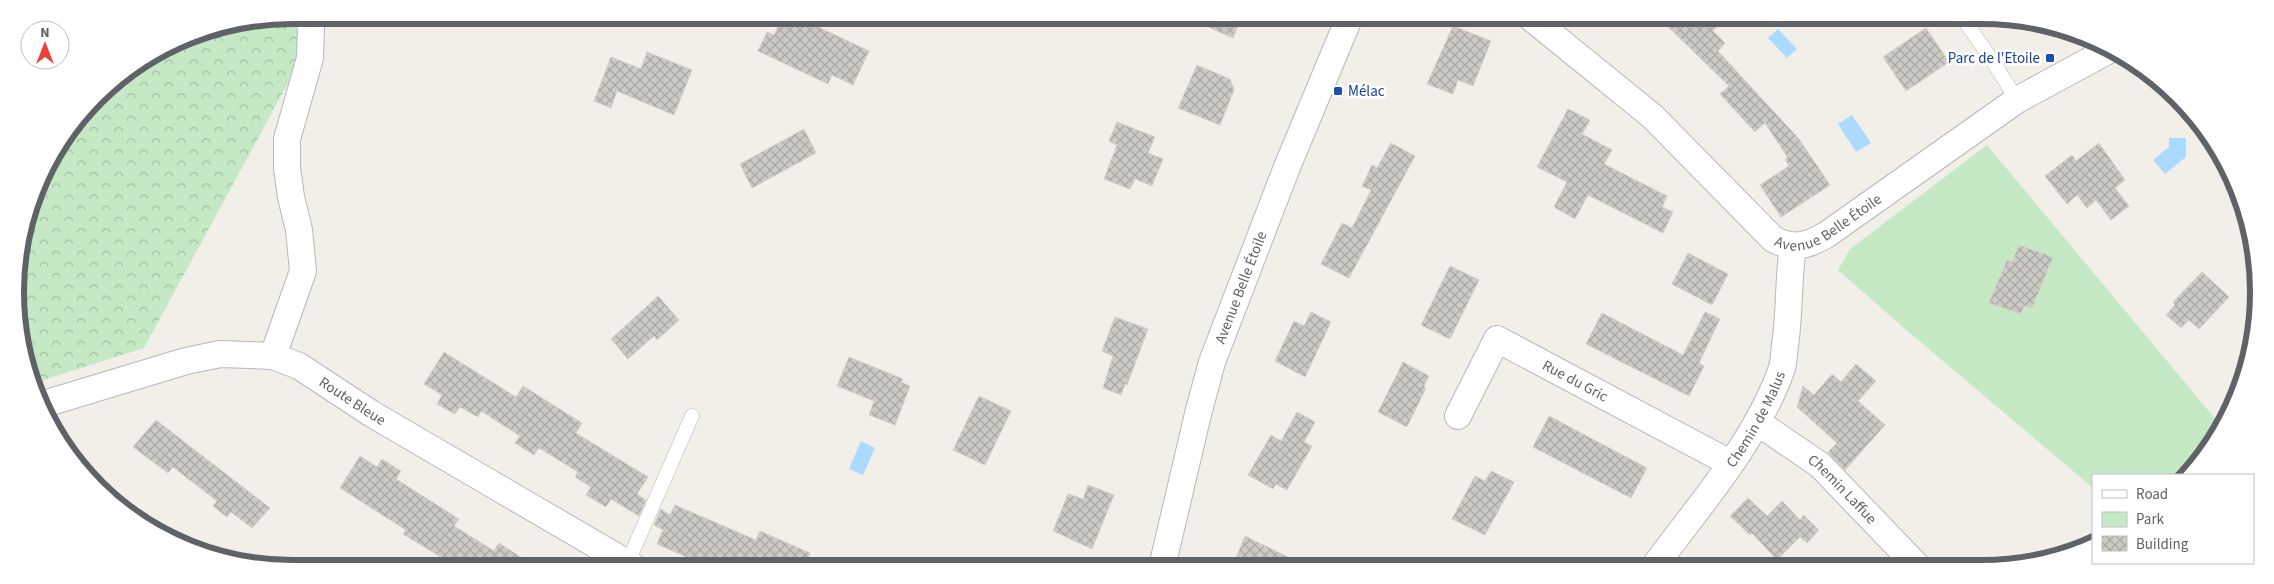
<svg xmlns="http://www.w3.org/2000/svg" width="2274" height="584" viewBox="0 0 2274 584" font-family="'Source Sans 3',sans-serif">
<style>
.green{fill:#c5e8c5}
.forest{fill:url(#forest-crowns)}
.water{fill:#aadaff}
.building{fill:url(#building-cross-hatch);stroke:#d6d1c6}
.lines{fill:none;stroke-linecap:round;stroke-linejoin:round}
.lane-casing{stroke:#b5b8bc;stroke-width:15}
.street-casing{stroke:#b5b8bc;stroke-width:28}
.lane{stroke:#fff;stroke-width:14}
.street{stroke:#fff;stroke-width:26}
.transit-dot{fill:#1a4fb4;stroke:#fff;stroke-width:2}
.labels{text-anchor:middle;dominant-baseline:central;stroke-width:5;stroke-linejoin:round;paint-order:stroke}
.transit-label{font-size:15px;fill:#164399;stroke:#fff;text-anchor:end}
.street-label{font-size:15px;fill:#5f6368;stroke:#fff}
.rim{fill:none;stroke:#5f6368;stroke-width:6}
</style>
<defs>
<pattern id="forest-crowns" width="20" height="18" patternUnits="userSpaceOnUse" patternTransform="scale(1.25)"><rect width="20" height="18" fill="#c5e8c5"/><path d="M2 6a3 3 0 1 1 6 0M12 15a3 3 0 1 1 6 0" fill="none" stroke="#a3c0a4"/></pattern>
<pattern id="building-cross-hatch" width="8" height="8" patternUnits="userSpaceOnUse" patternTransform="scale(1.25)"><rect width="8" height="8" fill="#cccac5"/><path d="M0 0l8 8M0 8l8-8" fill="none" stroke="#a9a8a4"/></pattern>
</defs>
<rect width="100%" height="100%" fill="#f1efe8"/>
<path class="green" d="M1987,145L2222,427L2187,475H2093V488L1904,328L1838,270L1850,249Z"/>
<path class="forest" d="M292,15H325L144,348L34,383L25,364L16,274L44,169L109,84L186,36Z"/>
<path class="water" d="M1778,29L1797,49L1787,58L1768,38Z
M1852,115L1871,143L1856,152L1838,124Z
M2169,138H2186V157L2165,174L2153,160L2169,147Z
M861,441L875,448L863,475L849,469Z
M100,479L129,502L125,507L97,483Z"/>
<path class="building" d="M783,16H815L812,24L869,51L853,85L832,75L828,84L758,51L767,32L774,35Z
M1184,16H1242L1233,38Z
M1658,17H1727L1713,31L1725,43L1718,51L1799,139L1830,185L1781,217L1760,185L1789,166L1785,159L1788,158L1765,123L1755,132L1720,94L1729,86Z
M1453,26L1491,41L1473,86L1458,80L1453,94L1427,84Z
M1926,28L1949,62L1906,91L1883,57Z
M647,52L692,70L674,115L617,91L611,108L594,101L611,57L641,69Z
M1197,65L1230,79L1234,90L1220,125L1178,108Z
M1568,109L1590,120L1582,134L1612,150L1604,164L1667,196L1662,207L1673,212L1663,233L1588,195L1575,219L1554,207L1567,182L1537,167Z
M1117,122L1155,137L1148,153L1163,159L1152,186L1135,179L1130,189L1104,179L1117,145L1109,141Z
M804,129L816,153L752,188L740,164Z
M1391,143L1415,156L1349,278L1321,264L1342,223L1352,228L1371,190L1362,186L1372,165L1377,168Z
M2099,143L2125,180L2115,188L2129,206L2111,220L2096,200L2087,208L2077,195L2067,204L2045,176L2072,155L2076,161Z
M2019,245L2053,257L2032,308L2024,306L2021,314L1989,303L2007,260L2012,262Z
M1688,253L1728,274L1712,305L1672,284Z
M1450,266L1479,280L1450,339L1421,325Z
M2202,272L2229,297L2199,329L2189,320L2181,328L2166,315L2175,305L2173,302Z
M658,296L679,320L657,340L654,336L628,359L611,339Z
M1311,312L1331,322L1305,377L1275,361L1294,321L1304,326Z
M1705,312L1720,319L1699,363L1704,366L1689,396L1586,344L1602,313L1683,355Z
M1115,317L1148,329L1127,385L1125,384L1121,395L1103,388L1113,356L1102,351Z
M444,352L516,397L523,386L582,423L576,433L648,477L637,494L646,500L639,516L611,499L606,507L586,495L591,487L575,477L578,472L539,448L534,455L515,443L520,436L481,411L478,417L460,407L455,414L437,404L442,395L424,384Z
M849,357L903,379L901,382L910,386L895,425L869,415L874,401L837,386Z
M1403,362L1429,376L1424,386L1426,388L1407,427L1378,412Z
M1856,364L1876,381L1858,401L1885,425L1845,470L1828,452L1837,443L1797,407L1803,386L1814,395L1832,374L1841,382Z
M979,396L1011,411L985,465L953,450Z
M1297,412L1315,422L1304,442L1312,446L1287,490L1276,484L1273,489L1248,475L1271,435L1281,441Z
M1549,416L1647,468L1631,498L1533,447Z
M156,420L270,508L252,528L231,512L227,517L213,506L217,501L173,467L168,473L133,447Z
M360,456L377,467L382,459L401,471L396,479L459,519L454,526L494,551L499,543L536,567H457L403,534L406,530L340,488Z
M1491,471L1514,482L1485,535L1452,519L1475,476L1485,481Z
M1088,485L1114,495L1092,549L1053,531L1068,494L1083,499Z
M1748,498L1767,516L1782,501L1800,520L1804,515L1819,530L1807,543L1800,537L1777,560L1752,533L1750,535L1730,516Z
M675,505L756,540L760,531L810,553L805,567H709L657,544L663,530L654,525L661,509L670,515Z
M1245,536L1308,567H1253L1236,558Z"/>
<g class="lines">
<g class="lane-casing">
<path id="lane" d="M1962,17L1994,63L2017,100
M628,562L692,416"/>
</g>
<g class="street-casing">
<g id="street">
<path id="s1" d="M1530,17L1652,116L1773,239C1793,250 1807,246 1826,235L2017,100L2111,49"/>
<path d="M273,356L303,271L299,230L291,197L287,168V139L310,58L311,29L308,15"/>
<path id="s2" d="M44,404L186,361L220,354L273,356L299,366L372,414L634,567"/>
<path id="s3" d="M1458,416L1497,339L1730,463"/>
<path id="s4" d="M1757,422L1820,465L1918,567"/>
<path id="s5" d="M1162,567L1198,414L1212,362L1287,167L1350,16"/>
<path id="s6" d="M1654,567C1700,504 1756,442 1782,368C1784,361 1784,352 1785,345C1790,312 1788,279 1793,246"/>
</g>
</g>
<use href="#lane" class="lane"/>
<use href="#street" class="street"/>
</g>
<g class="transit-dot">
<rect x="2045" y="53" width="10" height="10" rx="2.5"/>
<rect x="1333" y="86" width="10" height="10" rx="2.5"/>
</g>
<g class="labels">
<g class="transit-label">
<text x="2040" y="58">Parc de l'Etoile</text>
<text x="1348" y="91" text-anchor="start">Mélac</text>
</g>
<g class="street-label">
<text stroke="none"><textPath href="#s1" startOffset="392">Avenue Belle Étoile</textPath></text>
<text stroke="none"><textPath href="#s5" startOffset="291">Avenue Belle Étoile</textPath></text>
<text stroke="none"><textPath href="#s3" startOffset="175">Rue du Gric</textPath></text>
<text stroke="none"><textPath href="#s2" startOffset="328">Route Bleue</textPath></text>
<text stroke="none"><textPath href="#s6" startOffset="180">Chemin de Malus</textPath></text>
<text stroke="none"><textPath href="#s4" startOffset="109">Chemin Laffue</textPath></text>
</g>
</g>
<path d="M0 0H2274V584H0ZM292 24H1982A268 268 0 0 1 2250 292V292A268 268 0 0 1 1982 560H292A268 268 0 0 1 24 292V292A268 268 0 0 1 292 24Z" fill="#fff" fill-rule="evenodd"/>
<path class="rim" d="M292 24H1982A268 268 0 0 1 2250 292V292A268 268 0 0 1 1982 560H292A268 268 0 0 1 24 292V292A268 268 0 0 1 292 24Z"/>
<rect x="2092" y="474" width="162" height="90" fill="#ffffff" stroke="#bfc1c3"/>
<rect x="2102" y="490" width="25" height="8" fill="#ffffff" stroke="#bfc1c3"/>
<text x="2136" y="499" font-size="15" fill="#5f6368">Road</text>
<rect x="2102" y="512" width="25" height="15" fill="#c5e8c5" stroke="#bfc1c3"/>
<text x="2136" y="524" font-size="15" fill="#5f6368">Park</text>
<rect x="2102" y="536" width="25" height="15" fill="url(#building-cross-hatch)" stroke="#bfc1c3"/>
<text x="2136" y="549" font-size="15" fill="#5f6368">Building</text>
<g transform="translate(45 45)"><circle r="24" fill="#ffffff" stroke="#bfc1c3"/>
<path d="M0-4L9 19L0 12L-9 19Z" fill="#ea4335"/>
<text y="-8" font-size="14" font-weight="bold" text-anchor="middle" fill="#5f6368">N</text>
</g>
</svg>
